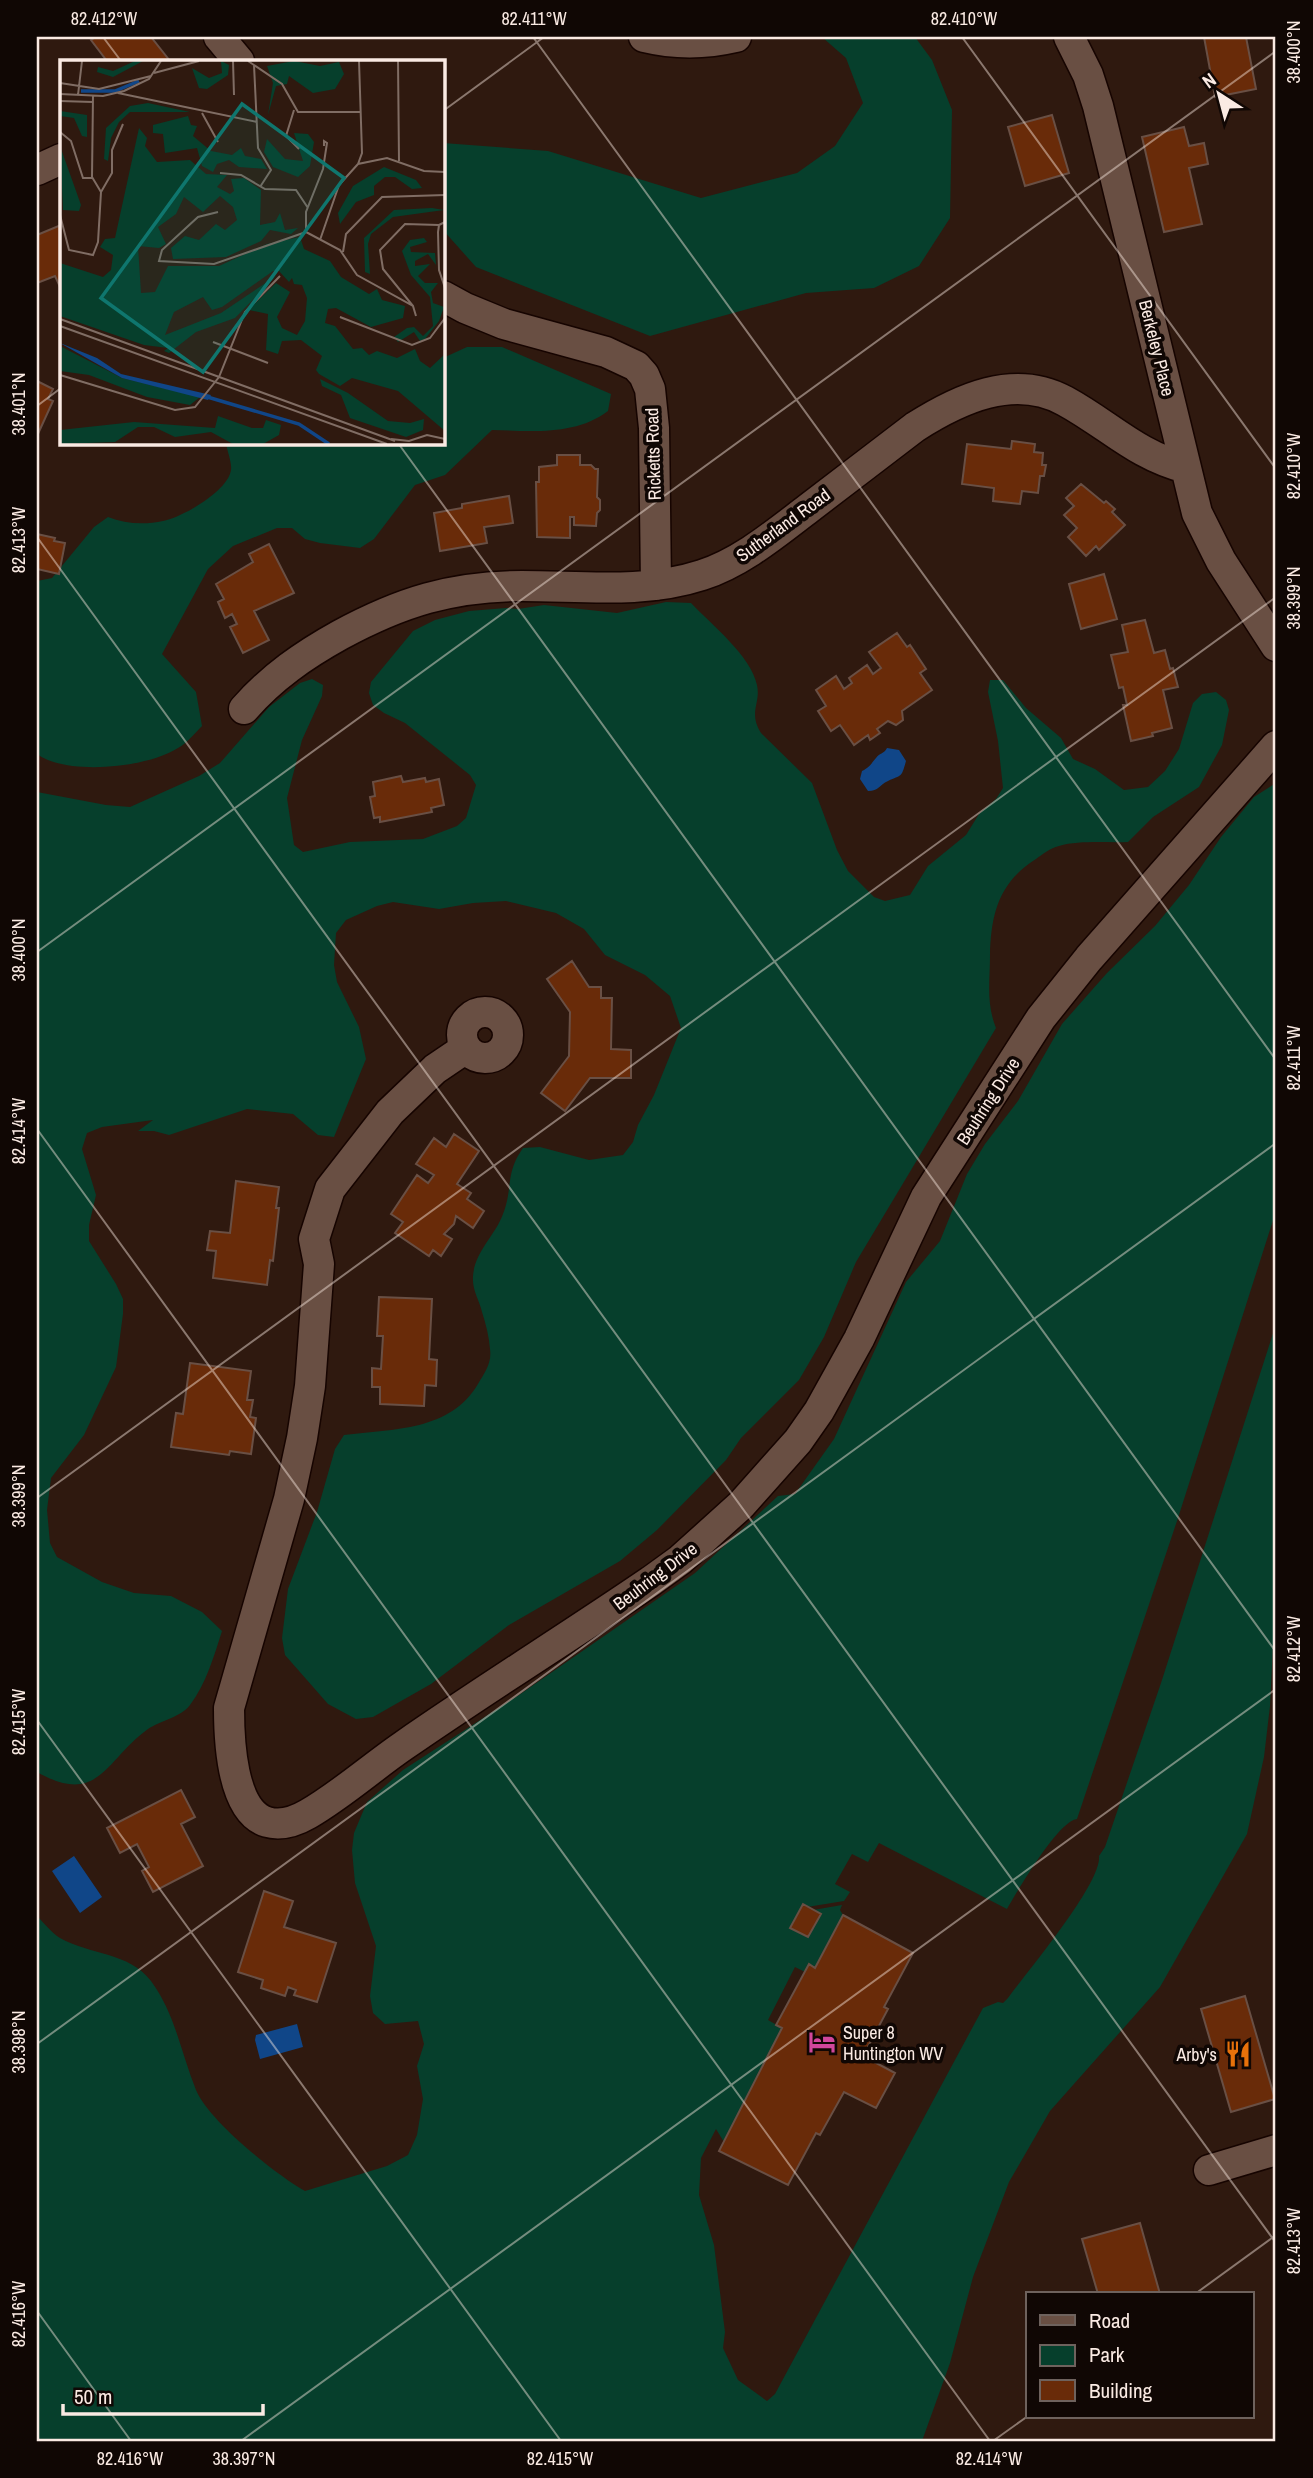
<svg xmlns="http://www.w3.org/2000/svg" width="1313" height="2478" viewBox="0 0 1313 2478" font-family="'Archivo Narrow',sans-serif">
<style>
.green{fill:#063f2c}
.water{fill:#104688}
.building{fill:#692b09;stroke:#694f44;stroke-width:2}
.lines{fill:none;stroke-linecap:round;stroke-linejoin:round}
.street-casing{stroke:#160400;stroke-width:33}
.street{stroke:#694f43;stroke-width:30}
.ticks{fill:none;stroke:#faeae3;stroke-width:2;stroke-opacity:0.45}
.labels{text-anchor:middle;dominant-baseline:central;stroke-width:7;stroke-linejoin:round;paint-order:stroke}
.street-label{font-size:18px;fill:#faeae3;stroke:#100704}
.poi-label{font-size:18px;fill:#faeae3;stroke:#100704;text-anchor:start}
.inset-river{fill:none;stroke:#104688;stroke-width:3.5}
.inset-road{fill:none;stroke:#806d64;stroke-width:2}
.view{fill:#0f766e;fill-opacity:0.15;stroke:#0f766e;stroke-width:3.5}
.inset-edge{fill:none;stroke:#faeae3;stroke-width:3.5}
.neatline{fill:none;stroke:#faeae3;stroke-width:2.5}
.ticks-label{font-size:18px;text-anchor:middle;fill:#faeae3}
</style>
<rect width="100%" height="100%" fill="#2f190f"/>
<path class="green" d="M822,37H915L932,60L952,110L950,218L919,266L874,288L806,293L650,336L476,267L443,230V143L548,151L701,198L797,173L835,146L863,103L846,58Z
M467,347H502L611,394L608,411C575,436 531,431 492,430L445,475L415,485L374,539L360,548L320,543L305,539L292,528H277L233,546L208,569L162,654L196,692L202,726C195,733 187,743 178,748C147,768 67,776 37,754V581L52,578L94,527L108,517C125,524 145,525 163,521C183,517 228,491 231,470C232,462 227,451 226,443H443V358Z
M666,602L691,603C712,625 751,656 757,685C761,704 748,712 761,733L812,783L837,850L848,871L874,897L885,901L910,895L928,866L966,835L979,814L996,799L1003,788L998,741L988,692L990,680H1003L1026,708L1061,738L1073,759L1095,769L1124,790L1148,787L1165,771L1179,749L1193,703L1202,694L1216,692L1226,700L1229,710L1222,745L1199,787L1153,817L1128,842C1107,843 1080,840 1059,846C1050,848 1043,854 1036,859C999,882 991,914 990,955C990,982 986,1003 996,1028L856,1262L824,1337L799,1380L741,1438L726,1460L657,1530L620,1561L509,1625L431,1684L373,1717L356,1719L328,1704L285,1655L282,1638L288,1589L317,1512L335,1449L344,1435C394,1429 450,1431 478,1384C485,1372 492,1363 490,1349C489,1337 486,1324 482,1312C479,1299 472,1291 473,1276C475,1251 495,1236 503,1214C513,1189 505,1173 523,1148L540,1147L589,1160L623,1155L633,1142L638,1125L654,1095L681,1028L670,996L645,975L605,955L584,929L556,913L506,901L473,903L439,909L393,902L377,906L346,920L336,933L334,965L337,982L359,1027L366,1059L334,1137L318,1135L293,1114L247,1109L169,1135L154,1131H138L153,1120L102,1127L87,1133L82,1149L96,1195L89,1225V1241L116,1284L123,1299V1314L116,1367L84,1435L51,1478L47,1510L50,1543L57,1557L102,1582L134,1593L171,1596L202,1612L222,1631C214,1656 206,1684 190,1705C181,1717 160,1721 148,1729C105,1760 99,1807 37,1772V792L106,805L130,807L199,776L220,763L269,707L300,683L312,679L323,685L322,696L302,740L287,798L294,845L303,852L350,842L423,839L457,826L466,818L476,785L470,775L405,723L384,713L373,705L369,693L371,682L413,631L435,620L469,611L506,608L518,609L544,605L617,613Z
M1276,783V1211L1178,1518L1077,1819C1058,1821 1018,1890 1007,1909L879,1843L868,1862L852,1854L835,1884L850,1892L844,1901L807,1907L803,1905L790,1927L808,1937L821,1914L813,1910L842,1905L840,1910L843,1915L815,1968L805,1972L795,1967L768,2020L782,2028L724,2142L716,2129L701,2158L699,2195L714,2245L725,2332L723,2348L738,2380L767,2401L775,2394L983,2008L998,2002L1003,2003L1008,1998C1026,1973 1102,1883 1099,1856L1105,1847L1161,1683L1276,1324V1627L1273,1645L1270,1706L1264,1757L1247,1834L1160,1987L1050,2111L1009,2182L973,2277L950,2363L922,2441H37V1916C44,1923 52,1933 60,1938C90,1955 129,1952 151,1981C175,2013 181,2053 196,2090C209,2121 275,2174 305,2191L387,2166L408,2155L417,2135L423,2099L417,2066L424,2044L418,2021L385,2024L373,2013L370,1996L376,1946L355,1883L352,1850L354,1833L367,1802L403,1770L519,1695L695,1573L778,1496L795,1494L834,1439L906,1282L940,1241L967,1174L985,1144L1018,1101L1062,1024L1107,973L1155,926L1189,885L1221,837L1254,797Z"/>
<path class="water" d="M887,748L899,750L906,761C901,779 902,774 888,781C879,785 879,791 868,791L860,779L862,771C870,767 870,765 876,758C879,753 884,754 887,748Z
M74,1856L102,1897L80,1913L52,1871Z
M297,2024L303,2047L260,2059L255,2040L256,2035Z"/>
<path class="building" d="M96,37H151L170,61H107L91,40Z
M1204,37H1246L1256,89L1215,97Z
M1052,115L1069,173L1025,186L1008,127Z
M1184,127L1189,146L1204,143L1208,164L1189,168L1202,224L1164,232L1142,137Z
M61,225V289L55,276L37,283V235Z
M37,381L53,389L48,399L53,401L37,436Z
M1012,441L1035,444L1034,452L1043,453L1042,465H1046L1044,476H1040L1038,493L1022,491L1020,504L993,501L994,488L962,484L967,444L1011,449Z
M557,455H580V465H591L595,469H598L597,497L600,500V510L597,513L596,526L574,525V517H570V538L537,537L536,482H539V467L557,465Z
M1081,484L1104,503L1106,501L1115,509L1112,512L1125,525L1099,550L1096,546L1086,556L1068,537L1077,528L1064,515L1074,506L1066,498Z
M509,496L513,523L484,527L487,543L440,551L434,513L462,508V504Z
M37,534L55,538L54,541L65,543L59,574L37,569Z
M269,544L294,593L254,611L269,640L243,653L230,627L237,624L232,614L225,618L218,602L224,599L216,584L253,562L249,554Z
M1104,574L1117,619L1081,629L1069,584Z
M1145,620L1154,653L1165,650L1170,669L1173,668L1178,687L1163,690L1172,728L1152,733L1153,736L1131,741L1123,705H1127L1123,687L1119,688L1111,655L1128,652L1122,625Z
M897,633L907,647L910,645L926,669L920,673L932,690L902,711L903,720L896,725L888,721L877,729L880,733L870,740L868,735L854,745L840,725L831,731L818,711L826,706L816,690L836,676L844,689L852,683L849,678L867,665L873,674L881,668L869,652Z
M401,776L403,782L425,778L426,782L439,779L444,805L431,808L432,812L380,822V817L374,818L370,797L375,796L373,782Z
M572,961L589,987H601V998H612L611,1049L631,1050V1078H590L565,1111L541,1093L569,1056L570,1012L547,979Z
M454,1134L479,1151L457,1184L471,1193L467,1199L484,1211L473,1228L456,1216L454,1224L444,1234L452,1239L441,1256L433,1250L429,1256L395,1233L403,1222L391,1214L417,1175L428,1183L434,1175L416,1164L434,1138L446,1147Z
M236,1181L279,1187L276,1208H279L273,1261L270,1260L267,1285L213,1278L216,1251L207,1250L210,1231L230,1233Z
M379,1297L432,1299L429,1359L437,1360L436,1386L425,1385L424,1406L380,1404V1387H372V1368L381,1369L383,1336H377Z
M190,1363L251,1371L247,1400H253L250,1417L256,1418L251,1454L230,1451L229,1455L171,1447L176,1413L183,1414Z
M181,1790L195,1817L181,1824L203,1866L153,1892L142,1871L149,1867L137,1844L120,1853L107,1828Z
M264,1891L293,1901L284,1927L336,1943L317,2002L294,1995L296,1990L288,1987L285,1996L261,1988L263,1980L238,1972Z
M803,1904L821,1914L808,1937L790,1928Z
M843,1915L913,1953L884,2007L888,2009L863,2056L895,2073L876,2108L844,2092L820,2135L816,2133L788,2185L719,2151L782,2028L776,2025L809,1964L815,1968Z
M1245,1996L1275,2099L1231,2112L1201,2009Z
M1140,2223L1160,2294H1098L1082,2239Z"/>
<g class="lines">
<g class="street-casing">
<path id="street" d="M219,37L239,61
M644,37C673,44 706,44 736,37
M1069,37L1088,75L1098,106L1197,513L1221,561L1276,646
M37,170L61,159
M443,296L465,308L504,324L606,352L636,366L644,375L650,389L654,428L656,585
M244,709C272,677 304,655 340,635C401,602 452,586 522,586C582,586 644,594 702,575C742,562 776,533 809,508C844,481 880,454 915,427C959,399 1014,373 1065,401C1109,425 1136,455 1186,468
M462 1035a23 23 0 1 1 46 0a23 23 0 1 1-46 0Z
M466,1048L435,1069L390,1112L330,1189L314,1239L319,1264L310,1386L302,1438L289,1499L229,1708C229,1738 231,1811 267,1822C281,1826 296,1821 308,1814C341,1795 371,1768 403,1746C485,1689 569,1637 651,1581L680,1560L741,1505L798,1441L819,1411L859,1339L926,1197L1041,1018L1089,958L1276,746
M1209,2170L1276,2150"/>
</g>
<use href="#street" class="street"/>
</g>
<path class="ticks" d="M103,37L121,61M533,37L1276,1060M962,37L1276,469M443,111L544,37M37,406L61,388M398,443L1276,1652M37,537L1276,2243M37,952L1276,51M37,1129L990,2441M37,1498L1276,597M37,1720L561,2441M37,2044L1276,1143M1195,2294L1276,2235M37,2311L131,2441M241,2441L1276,1689M993,2441L1028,2416"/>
<defs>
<g id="hotel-bare" transform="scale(2.1)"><path d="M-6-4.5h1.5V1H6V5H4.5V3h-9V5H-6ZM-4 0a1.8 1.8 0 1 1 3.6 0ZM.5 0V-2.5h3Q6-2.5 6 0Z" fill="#d1479c" stroke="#100704" stroke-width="2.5" paint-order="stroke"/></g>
<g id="restaurant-bare" transform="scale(2.1)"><path d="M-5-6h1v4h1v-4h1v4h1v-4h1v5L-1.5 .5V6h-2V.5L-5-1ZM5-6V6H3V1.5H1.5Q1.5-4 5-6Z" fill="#e8710a" stroke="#100704" stroke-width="2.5" paint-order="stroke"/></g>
</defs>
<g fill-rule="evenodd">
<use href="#hotel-bare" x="822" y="2042"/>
<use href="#restaurant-bare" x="1238" y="2054"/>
</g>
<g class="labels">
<g class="street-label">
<text transform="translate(1157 348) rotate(76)">Berkeley Place</text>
<text transform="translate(653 454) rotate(-92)">Ricketts Road</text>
<text transform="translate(783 525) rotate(-36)">Sutherland Road</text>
<text transform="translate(988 1101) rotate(-57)">Beuhring Drive</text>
<text transform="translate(655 1576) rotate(-37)">Beuhring Drive</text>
</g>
<g class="poi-label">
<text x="843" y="2032">Super 8<tspan x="843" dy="21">Huntington WV</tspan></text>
<text x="1217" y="2054" text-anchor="end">Arby's</text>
</g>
</g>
<g transform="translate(60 60)">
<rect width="385" height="385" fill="#2f190f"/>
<path d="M75,1H83L53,17L37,12L38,7L53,11ZM161,1L169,5L168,15L147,29L139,28L132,8L149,18L162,13ZM234,1L260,6L279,2L284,14L275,29L253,33L229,16L227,24L216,26L208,55L213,23L207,6ZM88,43L130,52H70L59,62L51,78L48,101L44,99L46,68L70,46ZM0,51L27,55V77L22,76L14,58L0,56ZM128,56L131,65L137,66L133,76L151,91L172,95L181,88L185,96L201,99L207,109L179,107L169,100L157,104L153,112L142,106L137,88L105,93L103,74L93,73V65ZM79,68L87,78L85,86L97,102L130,100L146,114L167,115L157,127L170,134L174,131L171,119L184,118L201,130L200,165L215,162L220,153L225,170L238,168L231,174L210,170L201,181L166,197L113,199L111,188L125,176L139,180L156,164L165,170L177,160L173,147L160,136L143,152L124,137L116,154L98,167L106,184L99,188L78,186L81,233L95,232L108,206H159L207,184L240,177L244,189L270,201L281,217L309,234L317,229L322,240L345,246L343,258L311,267L276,248L268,249L265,263L275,266L293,289L302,288L309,295L317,291L337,298L355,289L360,301L370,308L385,294V371L338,331L292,318L280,326L259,314L256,310L262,296L241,280L222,281L218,294L206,290L208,254L189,250L182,263L188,250L216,223L230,232L217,257L222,268L237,275L245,261L247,238L242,225L234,224L232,218L229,222L219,211H213L162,247L152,250L143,237L114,252L105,275L161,253L216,216L175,258L136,272L109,293L104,291L108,288L84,285L0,256V203L43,217L51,210L53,195L40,187L45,179L55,178ZM234,73L248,74L254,82L250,106L238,117L213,107L204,92L207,79L225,99L243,101ZM0,86L21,145L19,151L3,150ZM324,107L356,120L362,128L352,129L335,117H325L314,126V135L296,142L280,164L278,153L293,126ZM372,148L384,150L333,157L311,174L308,184L310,214L305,212L304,178L334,150ZM364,178L367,182L350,187L351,192L375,193L376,205L368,194L355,201V206L370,204L358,216L365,223H378L371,232L373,243L384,247L379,261L365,279L360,281L354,272L338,282L334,277L347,268L354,267L363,276L373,266L370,237L351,215L342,191L350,180ZM0,286L62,318L140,337L130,345L87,337L29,315L0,311ZM260,319L288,333L328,361L350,363L364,359L363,370L346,377L290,358L281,335L262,326ZM158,356L192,368H203L206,360L221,365L219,375L203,384H173L151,372L115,377L94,367H78L55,382L0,384V370L74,362L155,368Z" fill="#063f2c"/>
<path d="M0,283L37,298L61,314L151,335L148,340L62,318Z" fill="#104688"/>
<path class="inset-river" d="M21,31H55L79,21M144,336L239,364L269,384"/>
<path class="inset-road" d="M173,1L174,35M188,1L222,24L238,52H301M338,1L339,101M194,5L198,88L211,110L200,127M94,13L139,1M0,23L39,29L91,16M58,33L197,62M0,34L43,36L64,31L89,19L101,1M18,35L22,1M33,36L32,117L41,132M0,41L33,42M234,50L226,76L239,89M142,53L158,82M0,72L11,81L23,118H32M298,104L302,93L299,1M160,113L181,115L205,129L236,130L248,148M41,132L52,113V90L63,64M158,152L138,157L102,190L99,201L154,204L246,172M0,155L9,190L33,195L38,182L41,132M385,162L379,165L378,172L379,210L385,228M246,172L280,190L297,215L353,246L356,256M246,172V152L263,109L267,83L264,81V86M260,180L279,125L298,104L327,98L364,111L385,112M283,192L286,174L322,137L385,135M353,246L323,209L320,190L345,164L379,165M0,259L335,381M285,259L280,257L352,285L370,278L385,258M0,266L327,384M153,282L208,303M0,315L115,350L135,347L159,317L185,252L220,216M331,379L349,381L367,375L385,379"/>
<path class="view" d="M182,44L284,118L143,312L41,238Z"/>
<rect width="385" height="385" class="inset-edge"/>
</g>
<rect width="1313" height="2478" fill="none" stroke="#100704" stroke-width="77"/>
<rect x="1026" y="2292" width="228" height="126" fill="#100704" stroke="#6e625d" stroke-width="2"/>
<rect x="1040" y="2315" width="35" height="10" fill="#694f43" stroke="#6e625d" stroke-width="2"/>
<text x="1089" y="2328" font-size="21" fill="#faeae3">Road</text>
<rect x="1040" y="2345" width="35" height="21" fill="#063f2c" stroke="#6e625d" stroke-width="2"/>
<text x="1089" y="2362" font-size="21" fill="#faeae3">Park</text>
<rect x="1040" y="2380" width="35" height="21" fill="#692b09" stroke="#6e625d" stroke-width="2"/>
<text x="1089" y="2398" font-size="21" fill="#faeae3">Building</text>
<g transform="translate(1219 94) rotate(324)" stroke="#100704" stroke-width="5" paint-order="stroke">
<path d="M0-5L12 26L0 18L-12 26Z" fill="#faeae3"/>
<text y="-10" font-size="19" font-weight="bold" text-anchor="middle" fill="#faeae3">N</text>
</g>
<path d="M63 2404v10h200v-10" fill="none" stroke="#faeae3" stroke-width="3.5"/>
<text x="74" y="2404" font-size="21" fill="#faeae3" stroke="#100704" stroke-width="5" paint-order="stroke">50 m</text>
<rect x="38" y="38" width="1236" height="2402" class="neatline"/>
<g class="ticks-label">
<text x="104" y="25">82.412°W</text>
<text x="534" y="25">82.411°W</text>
<text x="964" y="25">82.410°W</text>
<text transform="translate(1294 52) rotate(-90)" y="6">38.400°N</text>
<text transform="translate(19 404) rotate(-90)" y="6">38.401°N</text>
<text transform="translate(1294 466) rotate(-90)" y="6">82.410°W</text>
<text transform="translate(19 540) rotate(-90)" y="6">82.413°W</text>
<text transform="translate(1294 598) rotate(-90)" y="6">38.399°N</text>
<text transform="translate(19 950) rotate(-90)" y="6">38.400°N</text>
<text transform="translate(1294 1058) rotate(-90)" y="6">82.411°W</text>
<text transform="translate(19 1131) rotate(-90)" y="6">82.414°W</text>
<text transform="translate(19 1496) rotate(-90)" y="6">38.399°N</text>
<text transform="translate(1294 1649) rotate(-90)" y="6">82.412°W</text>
<text transform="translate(19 1722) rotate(-90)" y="6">82.415°W</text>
<text transform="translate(19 2042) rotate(-90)" y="6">38.398°N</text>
<text transform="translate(1294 2241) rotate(-90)" y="6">82.413°W</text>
<text transform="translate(19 2314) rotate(-90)" y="6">82.416°W</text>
<text x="130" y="2465">82.416°W</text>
<text x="244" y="2465">38.397°N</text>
<text x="560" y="2465">82.415°W</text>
<text x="989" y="2465">82.414°W</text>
</g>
</svg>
